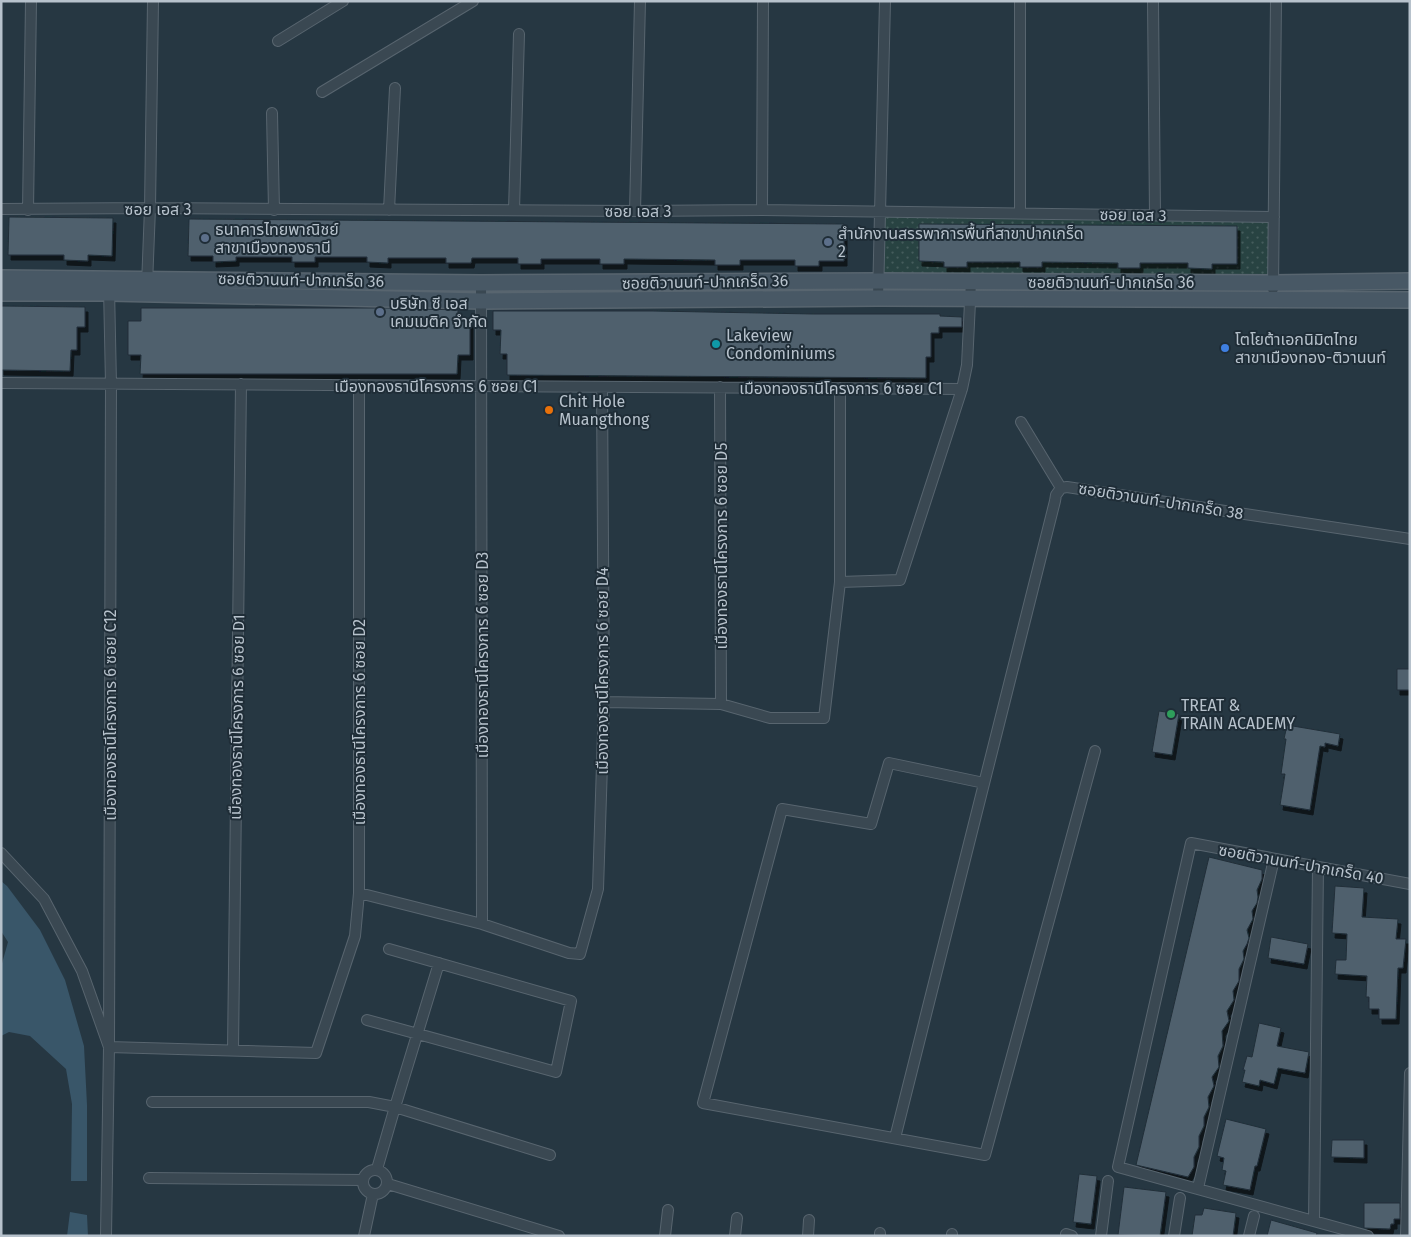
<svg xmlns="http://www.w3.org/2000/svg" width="1411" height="1237" viewBox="0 0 1411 1237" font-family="'Fira Sans','Noto Sans Thai',sans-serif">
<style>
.green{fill:url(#green-dots)}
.water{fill:#395669}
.building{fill:#4f606d;stroke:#212f39;filter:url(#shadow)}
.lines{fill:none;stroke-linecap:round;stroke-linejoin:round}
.street-casing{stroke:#58656f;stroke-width:12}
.secondary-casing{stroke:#58656f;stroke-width:18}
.street{stroke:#3a4852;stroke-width:10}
.secondary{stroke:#485865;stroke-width:15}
.service-dot{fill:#5c6f8a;stroke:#1f2d37;stroke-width:2}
.culture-dot{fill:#0f9aa8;stroke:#1f2d37;stroke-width:2}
.shop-dot{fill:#3f7fe0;stroke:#1f2d37;stroke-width:2}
.food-dot{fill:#e8710a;stroke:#1f2d37;stroke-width:2}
.leisure-dot{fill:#2e9e5b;stroke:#1f2d37;stroke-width:2}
.labels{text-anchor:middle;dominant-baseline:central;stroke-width:4;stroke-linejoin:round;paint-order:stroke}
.street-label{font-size:16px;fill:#b7c2cc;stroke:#1f2d37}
.poi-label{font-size:16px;fill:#b7c2cc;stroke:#1f2d37;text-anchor:start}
</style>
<defs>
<pattern id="green-dots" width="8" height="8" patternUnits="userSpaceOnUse" patternTransform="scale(1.25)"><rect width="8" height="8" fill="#284342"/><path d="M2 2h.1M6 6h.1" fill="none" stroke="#455c5c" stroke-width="1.8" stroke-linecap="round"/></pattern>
<filter id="shadow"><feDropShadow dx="3" dy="5" stdDeviation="0" flood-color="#0009"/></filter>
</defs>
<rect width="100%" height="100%" fill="#263742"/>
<path class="green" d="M881,212L1274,217L1271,275H881Z"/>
<path class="water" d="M1,881L7,886L40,930L65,980L84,1046L87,1105V1181H71L72,1104L66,1069L30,1036L9,1032L1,1036V967L8,942L1,931Z
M70,1212L87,1215L88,1236H67Z"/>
<path class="building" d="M9,217L113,218L112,256L88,255V261L64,260V255H8Z
M189,219L844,224V261H819V266H795V260H740V265H715V260L624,259V264H600V259H541V264H518V258H472L471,263H446V258H388V263L367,262V257H315V262H292V257H236V261L213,262V256H188Z
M919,224L1237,226V264H1212V269L1188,268V263H1140V268H1118V263L1042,262V267H1020V262H967V267H944V262L919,261Z
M1,306L85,307V327H77V350H71L70,371L1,370Z
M141,308H393L458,310V321H470V355H458L457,374H140L141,355H128V321H141Z
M493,311H653L814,314H940V316L962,317V327H939V333H931V357H926V378L507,375V354H500L501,330H493Z
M1397,669H1410V690H1397Z
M1159,711L1179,714L1172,755L1152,752Z
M1287,725L1340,734L1338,746L1325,743V747L1320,746L1310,810L1280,805L1285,774H1281L1286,739H1284Z
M1209,857L1262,870V879L1257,890L1258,897L1257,903L1252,911L1253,919L1247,930L1249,938L1247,944L1243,951L1244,959L1239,969V981L1233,991L1234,1000L1227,1011L1229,1021L1222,1031L1223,1046L1218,1056L1219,1067L1212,1077L1214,1086L1208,1097L1209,1107L1204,1117V1126L1199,1136V1147L1194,1157V1167L1188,1177L1136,1165Z
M1335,886L1364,888L1362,917L1398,919L1396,939H1406L1403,968H1398L1396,1019H1379V1009H1369V997H1366L1367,976L1335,974L1336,960H1346L1347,934L1332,933Z
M1271,937L1308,944L1304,964L1268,958Z
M1259,1023L1281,1028L1277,1046L1309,1052L1305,1073L1278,1068L1274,1084L1260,1080L1259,1086L1242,1082L1245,1070H1243L1247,1056L1252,1057Z
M1226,1119L1266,1129L1257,1166H1255L1250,1190L1223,1185L1226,1171L1222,1170L1224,1158L1217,1156Z
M1332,1140H1364V1158L1331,1157Z
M1079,1174L1097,1176L1091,1224L1073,1222Z
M1124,1187L1166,1192L1160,1236L1118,1235Z
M1364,1203H1400V1219H1394V1224H1391L1390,1229L1364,1228Z
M1204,1208L1236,1213L1233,1236H1192L1195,1215H1202Z
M1271,1220L1317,1233L1316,1236H1267Z"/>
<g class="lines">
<g class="street-casing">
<path id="street" d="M1153,1L1155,215
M278,41L343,1
M322,92L473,1
M272,113L274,210
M1,209L150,208L635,211L762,210L1274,217
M28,210L31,1
M389,210L395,88
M514,210L519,34
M762,210L763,1
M635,211L640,1
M1020,213V1
M481,283L482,924
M147,285L150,208L153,1
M1273,289L1276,1
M878,298L885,1
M1,383L962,389
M720,387L721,704
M1021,422L1061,488
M840,582L900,580L962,389L967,365L971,281
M604,702L721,704L770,718H824L840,582V388
M984,783L889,763L871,824L782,809L703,1103L985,1155L1095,751
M1,853L44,899L82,971L109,1047L106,1236
M359,893L482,924L569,953L580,954L598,889L604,702L602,387
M367,1020L556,1072L571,1001L389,949
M109,1047L316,1053L355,936L359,893V385
M109,1047L111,384L109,288
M233,1050L241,384
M152,1102H369L395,1107L550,1155
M895,1138L1055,501L1056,495L1061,488L1067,487L1410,539
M377,1169L395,1107L439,963
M363 1182a12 12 0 1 1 24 0a12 12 0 1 1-24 0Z
M149,1178L363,1180
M388,1184L559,1236
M1198,1188L1274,859
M1314,1221L1318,867
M1066,1234L1072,1236
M364,1236L373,1194
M665,1236L668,1210
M735,1236L737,1218
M808,1236L809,1220
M880,1236V1233
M952,1236V1234
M1101,1236L1108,1181
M1174,1236L1180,1198
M1249,1236L1254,1216
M1368,1236L1118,1167L1191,843L1410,884
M1406,1236L1410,1073"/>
</g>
<g class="secondary-casing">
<path id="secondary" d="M1,278L481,283L879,281L1273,283L1410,281
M1,293H109L481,301L878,298L1410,300"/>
</g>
<use href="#street" class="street"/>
<use href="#secondary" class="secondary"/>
</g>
<g class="service-dot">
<circle cx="205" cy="238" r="5"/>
<circle cx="828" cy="242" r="5"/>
<circle cx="380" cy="312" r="5"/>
</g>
<circle class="culture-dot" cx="716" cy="344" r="5"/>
<circle class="shop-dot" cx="1225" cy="348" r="5"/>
<circle class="food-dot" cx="549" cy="410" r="5"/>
<circle class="leisure-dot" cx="1171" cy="714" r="5"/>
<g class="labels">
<g class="street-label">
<text x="158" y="209">ซอย เอส 3</text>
<text x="638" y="211">ซอย เอส 3</text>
<text transform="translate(1133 215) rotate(1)">ซอย เอส 3</text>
<text transform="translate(301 280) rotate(1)">ซอยติวานนท์-ปากเกร็ด 36</text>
<text transform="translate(705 282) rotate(-1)">ซอยติวานนท์-ปากเกร็ด 36</text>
<text x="1111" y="282">ซอยติวานนท์-ปากเกร็ด 36</text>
<text x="436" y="386">เมืองทองธานีโครงการ 6 ซอย C1</text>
<text x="841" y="388">เมืองทองธานีโครงการ 6 ซอย C1</text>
<text transform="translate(1161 501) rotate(9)">ซอยติวานนท์-ปากเกร็ด 38</text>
<text transform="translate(721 546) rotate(-90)">เมืองทองธานีโครงการ 6 ซอย D5</text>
<text transform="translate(482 655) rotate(-90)">เมืองทองธานีโครงการ 6 ซอย D3</text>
<text transform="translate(602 671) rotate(-90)">เมืองทองธานีโครงการ 6 ซอย D4</text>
<text transform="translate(110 715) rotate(-90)">เมืองทองธานีโครงการ 6 ซอย C12</text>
<text transform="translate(237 717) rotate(-89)">เมืองทองธานีโครงการ 6 ซอย D1</text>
<text transform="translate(359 722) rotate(-90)">เมืองทองธานีโครงการ 6 ซอย D2</text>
<text transform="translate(1301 864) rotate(10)">ซอยติวานนท์-ปากเกร็ด 40</text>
</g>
<g class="poi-label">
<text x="215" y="229">ธนาคารไทยพาณิชย์<tspan x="215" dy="18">สาขาเมืองทองธานี</tspan></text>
<text x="838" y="233">สำนักงานสรรพาการพื้นที่สาขาปากเกร็ด<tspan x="838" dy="18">2</tspan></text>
<text x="390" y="303">บริษัท ซี เอส<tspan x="390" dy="18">เคมเมติค จำกัด</tspan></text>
<text x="726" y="335">Lakeview<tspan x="726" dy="18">Condominiums</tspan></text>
<text x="1235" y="339">โตโยต้าเอกนิมิตไทย<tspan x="1235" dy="18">สาขาเมืองทอง-ติวานนท์</tspan></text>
<text x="559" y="401">Chit Hole<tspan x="559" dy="18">Muangthong</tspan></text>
<text x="1181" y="705">TREAT &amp;<tspan x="1181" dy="18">TRAIN ACADEMY</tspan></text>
</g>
</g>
<rect width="1411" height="1237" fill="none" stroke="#b7c2cc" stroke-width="5"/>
</svg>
